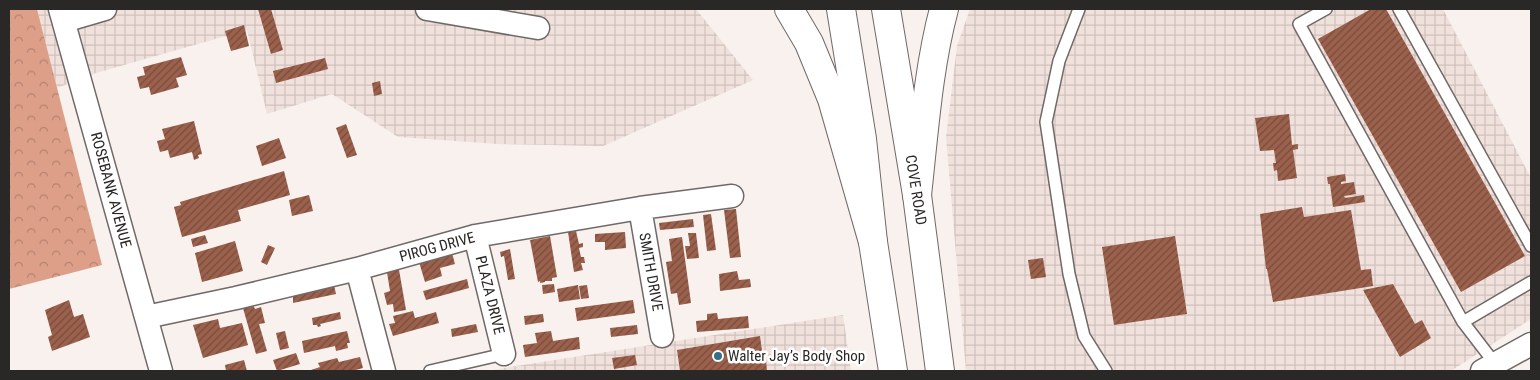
<svg xmlns="http://www.w3.org/2000/svg" width="1540" height="380" viewBox="0 0 1540 380" font-family="'Roboto Condensed',sans-serif">
<style>
.industrial{fill:url(#industrial-grid)}
.forest{fill:url(#forest-crowns)}
.building{fill:url(#building-hatch)}
.lines{fill:none;stroke-linecap:round;stroke-linejoin:round}
.lane-casing{stroke:#706967;stroke-width:14}
.street-casing{stroke:#706967;stroke-width:25}
.secondary-casing{stroke:#706967;stroke-width:30}
.highway-casing{stroke:#706967;stroke-width:30}
.lane{stroke:#fff;stroke-width:11}
.street{stroke:#fff;stroke-width:22}
.secondary{stroke:#fff;stroke-width:28}
.highway{stroke:#fff;stroke-width:28}
.poi-dot{fill:#356e87;stroke:#fff;stroke-width:2}
.labels{text-anchor:middle;dominant-baseline:central;stroke-width:5;stroke-linejoin:round;paint-order:stroke}
.street-label{font-size:15px;fill:#2a2827;stroke:#fff}
.poi-label{font-size:15px;fill:#2a2827;stroke:#fff;text-anchor:start}
</style>
<defs>
<pattern id="industrial-grid" width="8" height="8" patternUnits="userSpaceOnUse" patternTransform="scale(1.25)"><rect width="8" height="8" fill="#f1e1dc"/><path d="M0 4h8M4 0v8" fill="none" stroke="#cfc1bd"/></pattern>
<pattern id="forest-crowns" width="20" height="18" patternUnits="userSpaceOnUse" patternTransform="scale(1.25)"><rect width="20" height="18" fill="#de9f88"/><path d="M2 6a3 3 0 1 1 6 0M12 15a3 3 0 1 1 6 0" fill="none" stroke="#b4826f"/></pattern>
<pattern id="building-hatch" width="6" height="6" patternUnits="userSpaceOnUse" patternTransform="scale(1.25)"><rect width="6" height="6" fill="#9b614c"/><path d="M-1 1l2-2M0 6l6-6M5 7l2-2" fill="none" stroke="#784c3c"/></pattern>
</defs>
<rect width="100%" height="100%" fill="#f8f1ee"/>
<path class="industrial" d="M37,9H696L753,80L603,146L498,144L398,137L332,94L267,114L247,30L96,73L57,88Z
M970,9H1443L1531,178V319L1451,371H966L946,137L957,46Z
M843,315L851,371H489L510,367Z"/>
<path class="forest" d="M9,9H37L102,265L9,289Z"/>
<path class="building" d="M258,9H271L283,50L271,54Z
M1371,9H1386L1525,256L1461,292L1318,39Z
M244,25L249,46L231,51L225,31Z
M181,57L187,75L176,78L179,87L151,95L149,87L140,89L137,77L145,75L143,67Z
M325,58L328,69L276,83L273,71Z
M380,81L382,94L374,96L372,83Z
M1289,114L1292,145L1298,144V149L1293,150L1297,178L1278,181L1277,170L1274,171L1273,163H1276L1274,150L1260,151L1255,118Z
M194,121L202,154L198,155L199,158L194,160L192,152L170,158L168,150L160,152L157,141L165,139L162,129Z
M346,124L357,155L347,158L336,128Z
M279,138L286,158L262,166L256,146Z
M284,171L290,195L238,210L241,221L182,237L174,207L181,205L180,202Z
M1345,174L1346,181L1341,182V184L1354,182L1356,194L1344,196L1345,198L1364,195L1365,202L1333,207L1330,184H1328L1327,177Z
M309,195L313,211L292,216L289,200Z
M1302,207L1304,217L1351,210L1361,270L1371,269L1373,286L1273,302L1267,269H1266L1260,214Z
M736,209L741,257L730,258L724,210Z
M711,214L716,250L707,251L703,215Z
M693,219L694,227L660,230L659,223Z
M576,231L579,244L583,243V247L579,248L581,257H584L585,263H581L583,270L574,272L568,232Z
M625,232L626,248L605,250V242H595V234Z
M688,233H696L699,258L687,259L685,246H690Z
M205,235L208,243L193,247L191,239Z
M550,236L557,277L552,278V281H545V282L540,283V281L538,282L530,240Z
M1175,236L1187,314L1114,325L1102,247Z
M682,237L691,303L679,305L677,293L671,294L666,262L672,261L669,239Z
M235,241L243,271L202,282L195,253Z
M268,245L275,248L267,265L261,262Z
M510,249L515,279L508,280L504,256L501,257L500,252Z
M452,253L455,264L440,268L442,276L425,282L419,262Z
M1043,258L1046,277L1031,279L1028,260Z
M398,264L406,310L394,312L393,304L387,305L384,293L390,291L386,266Z
M737,271L739,280L750,279L751,287L720,291L719,274Z
M467,279L469,288L426,300L423,291Z
M554,284L555,292L543,294L542,285Z
M1393,284L1415,324L1422,320L1431,338L1400,357L1363,290Z
M334,285L336,294L293,303V294Z
M578,285L580,299L559,302L557,289Z
M587,285L589,298L581,299L579,286Z
M69,300L74,317L83,314L90,337L52,351L48,337L52,335L45,310Z
M633,300L635,313L577,321L575,308Z
M253,305L255,309L261,307L265,323L259,324L267,351L256,354L243,308Z
M413,311L415,318L436,312L439,323L393,336L389,324L395,323L393,316Z
M340,312L341,319L320,324L321,326L318,327L317,325H313L312,318Z
M717,313L718,319L748,316L749,328L697,332L696,321L707,320V314Z
M543,314L544,322L525,325L524,316Z
M218,319L220,328L242,323L248,345L203,358L193,325Z
M476,324L478,332L452,337L451,329Z
M637,325L638,334L611,337L610,328Z
M285,331L289,348L280,350L276,333Z
M347,331L350,343H347L348,348L336,351L335,346L304,353L302,341Z
M551,331L553,341L579,337L580,349L525,357L523,345L537,343L535,333Z
M760,336L762,351L758,352L759,361L766,360L767,371H680L677,350Z
M296,353L300,364L277,371L273,360Z
M635,355L637,365L614,369L612,358Z
M360,357L363,368L352,371H308L320,367L318,363L337,358L339,362Z
M244,360L247,371H226L225,365Z"/>
<g class="lines">
<g class="lane-casing">
<path id="lane" d="M1079,9L1059,61L1046,122L1069,274L1084,336L1106,371
M1326,9L1299,24L1463,322L1496,365
M1399,9L1531,246
M1463,322L1531,282
M430,371L504,354"/>
</g>
<g class="street-casing">
<path id="street" d="M60,9L161,371
M427,9L538,28
M64,21L105,9
M640,208L662,336
M475,236L504,354
M357,269L384,371
M146,317L236,298L357,269L475,236L640,208L732,196
M1482,371L1531,344"/>
</g>
<g class="secondary-casing">
<path id="secondary" d="M841,9L862,139L873,242L893,371
M886,9L917,195L940,371"/>
</g>
<g class="highway-casing">
<path id="highway" d="M789,9L809,43L832,99L873,242
M917,195C924,133 928,69 944,9"/>
</g>
<use href="#lane" class="lane"/>
<use href="#street" class="street"/>
<use href="#secondary" class="secondary"/>
<use href="#highway" class="highway"/>
</g>
<circle class="poi-dot" cx="718" cy="356" r="5"/>
<g class="labels">
<g class="street-label">
<text transform="translate(111 190) rotate(75)">ROSEBANK AVENUE</text>
<text transform="translate(916 190) rotate(81)">COVE ROAD</text>
<text transform="translate(437 247) rotate(-15)">PIROG DRIVE</text>
<text transform="translate(651 272) rotate(80)">SMITH DRIVE</text>
<text transform="translate(490 295) rotate(76)">PLAZA DRIVE</text>
</g>
<g class="poi-label">
<text x="728" y="356">Walter Jay’s Body Shop</text>
</g>
</g>
<rect width="1540" height="380" fill="none" stroke="#2a2827" stroke-width="20"/>
</svg>
